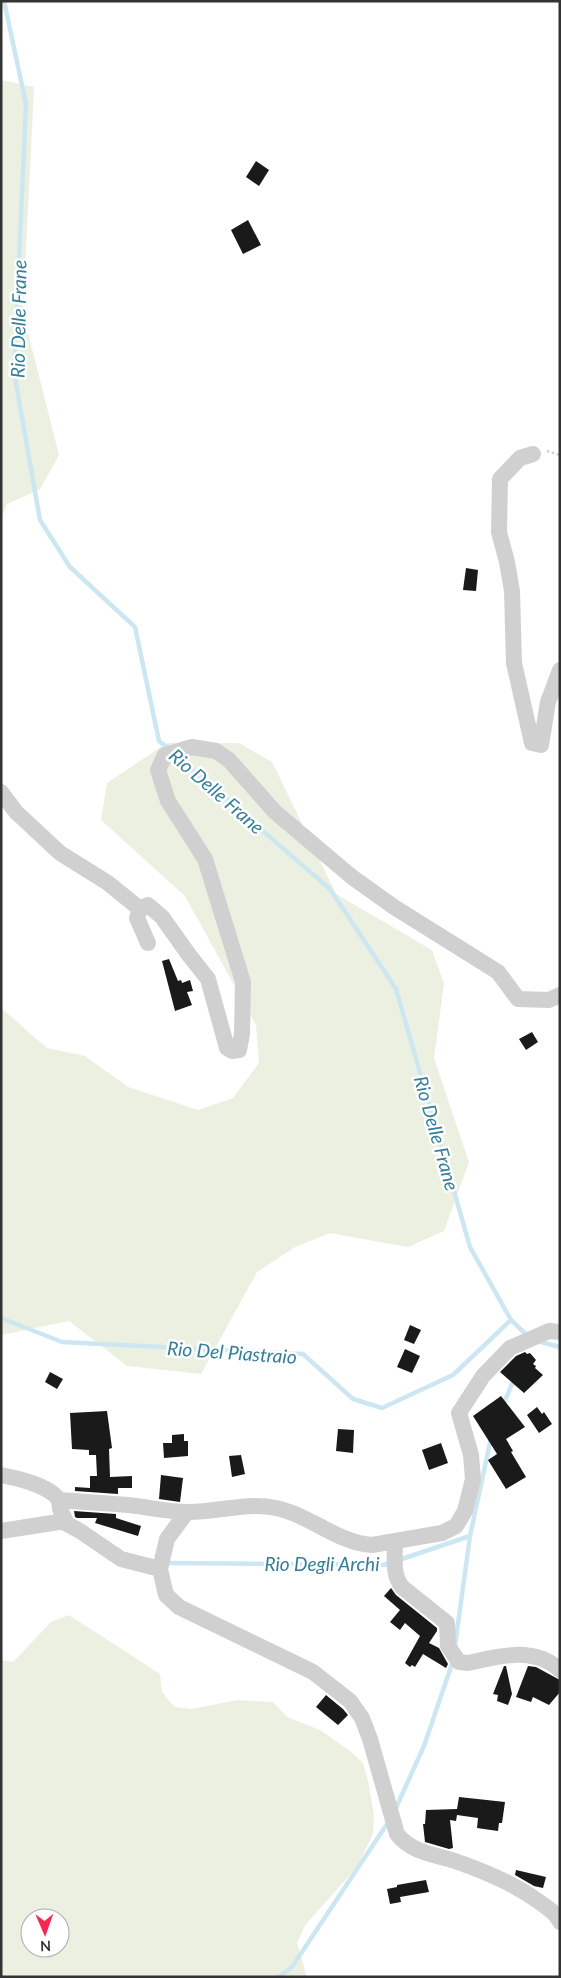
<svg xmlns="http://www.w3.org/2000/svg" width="561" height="1978" viewBox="0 0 561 1978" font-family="Lato,sans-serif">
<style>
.green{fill:#ebf0e0;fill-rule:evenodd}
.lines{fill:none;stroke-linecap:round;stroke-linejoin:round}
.stream{stroke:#cce7f1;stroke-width:4.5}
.building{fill:#1a1a1a}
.path{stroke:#d0d0d0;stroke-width:2.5;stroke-dasharray:2.5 2.5;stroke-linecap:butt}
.minor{stroke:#d0d0d0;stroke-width:16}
.labels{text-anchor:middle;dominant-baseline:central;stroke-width:5;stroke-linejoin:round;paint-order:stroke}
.water-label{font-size:19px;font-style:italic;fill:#357e98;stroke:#fff}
</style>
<rect width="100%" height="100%" fill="#fff"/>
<path class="green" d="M1,80L34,87L23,313L59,455L40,489L7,504L1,519Z
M167,743H239L272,762L336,894L432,950L444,984L434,1058L469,1162L444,1231L408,1247L330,1233L295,1247L257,1272L201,1374L127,1366L69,1321L1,1335V1008L47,1048L85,1056L128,1087L198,1110L233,1098L259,1063L256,1025L185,896L101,820L107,783Z
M69,1615L160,1674L162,1692L174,1707L192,1709L237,1700L273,1702L287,1717L320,1730L350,1751L363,1763L368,1781L374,1816L373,1834L357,1867L306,1924L297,1943L307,1977H1V1660L13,1662L51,1622ZM30,1918H60V1948H30Z"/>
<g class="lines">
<path class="stream" d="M4,1L26,104L14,372L40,520L70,567L135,627L159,741L170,750
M176,756L330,889L396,989L470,1247L511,1320L528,1336
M1,1318L62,1342L303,1354L353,1399L382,1408L453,1375L511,1320
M537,1341L560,1347
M503,1405L515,1377
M166,1563L384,1565L470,1536L491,1438
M455,1646L470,1536
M395,1810L424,1746L453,1661
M279,1977L292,1967L389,1821"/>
</g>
<path class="building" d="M256,161L269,170L259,186L246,177Z
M248,220L261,245L243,254L231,230Z
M466,568L478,570L476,591L463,590Z
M169,959L178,981L181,980L182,983L190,980L193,991L187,992L192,1005L175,1011L162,961Z
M532,1032L538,1042L526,1050L519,1039Z
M410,1325L421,1330L414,1344L404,1340Z
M405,1349L420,1356L412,1373L397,1367Z
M525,1352L527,1354L530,1353L536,1360L533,1364L536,1366L535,1368L543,1375L524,1393L500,1372L516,1356Z
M50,1372L63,1379L57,1389L45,1382Z
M501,1396L525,1427L506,1439L513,1451L511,1452L526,1477L506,1489L488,1460L497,1454L473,1416Z
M537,1407L542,1414L544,1412L552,1424L539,1433L527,1415Z
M107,1411L112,1448L109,1449L110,1477L132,1476V1488H118V1494L75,1491V1487L90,1488V1476H97L96,1455H89V1450L72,1449L70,1413Z
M338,1429L354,1430L353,1453L336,1451Z
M184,1434V1441H188V1456L164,1458L163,1443H172V1435Z
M441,1443L448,1463L429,1470L422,1450Z
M241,1455L245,1474L232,1477L229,1456Z
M161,1475L183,1478L180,1502L159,1499Z
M74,1511L116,1514V1518L141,1526L138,1536L95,1523L97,1518H77L75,1517Z
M391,1588L396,1595L437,1628V1631L429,1643L439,1648L448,1664L446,1668L423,1654L415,1667L412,1665L410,1667L405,1663L420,1636L405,1623L400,1630L390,1622L400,1610L384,1596Z
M504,1666H506L512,1694L508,1705L497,1701L498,1695L493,1694Z
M528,1666L536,1667L560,1680V1692L549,1705L533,1697L531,1702L516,1697Z
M326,1695L343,1709L348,1715L338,1725L316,1707Z
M459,1797L505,1802L502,1823H499L498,1831L477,1828L478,1818L457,1815L456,1821L450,1820L453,1848L449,1849L425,1842L423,1824H425L426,1810L457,1809Z
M516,1870L546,1877L543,1888L534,1886L515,1875Z
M426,1880L429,1892L400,1897L401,1902L390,1904L387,1889L397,1887V1885Z"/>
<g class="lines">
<path class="path" d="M547,451L560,455"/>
<path class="minor" d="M533,454L520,458L500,479L499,532L507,562L512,591L514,663L532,743L541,745L548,702L560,670
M1,792L16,812L60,853L108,883L140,909
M148,943L137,918L140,909L148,905L162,917L189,955L208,979L227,1048L232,1051L239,1050L242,1034L243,982L205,859L168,801L158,770L165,755L192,747L216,751L229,760L275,812L352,877L394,907L498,972L518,999L549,1000L560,995
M1,1475C17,1478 51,1486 59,1500L60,1509L67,1524L80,1531L121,1559L160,1569
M59,1500C82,1502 105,1503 128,1505C148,1507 169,1512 189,1512C218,1512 247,1502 276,1508C310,1515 338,1543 372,1545L442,1533L456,1526L465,1511L473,1479L471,1455L459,1413L483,1376L510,1348L549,1331L560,1332
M187,1512L167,1539L160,1569L166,1595L179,1607L313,1672L350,1701L362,1718L370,1739L397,1834C412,1853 434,1854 455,1861C484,1871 513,1883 538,1901C546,1907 556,1912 560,1922
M1,1531L65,1521
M395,1542C395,1558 392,1574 402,1587L447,1623L448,1646L459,1662L468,1663C499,1656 534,1646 560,1670"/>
</g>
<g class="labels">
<g class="water-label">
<text transform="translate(18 319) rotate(-89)">Rio Delle Frane</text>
<text transform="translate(217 791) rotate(41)">Rio Delle Frane</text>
<text transform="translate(437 1133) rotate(74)">Rio Delle Frane</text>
<text transform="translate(232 1352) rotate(4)">Rio Del Piastraio</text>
<text x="322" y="1563">Rio Degli Archi</text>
</g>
</g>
<rect width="561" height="1978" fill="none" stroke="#333333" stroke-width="5"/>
<g transform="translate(45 1933) rotate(178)"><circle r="24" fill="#ffffff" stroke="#adadad"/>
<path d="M0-4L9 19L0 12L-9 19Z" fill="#f62853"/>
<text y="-8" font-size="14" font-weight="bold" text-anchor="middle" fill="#333333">N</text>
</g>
</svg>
